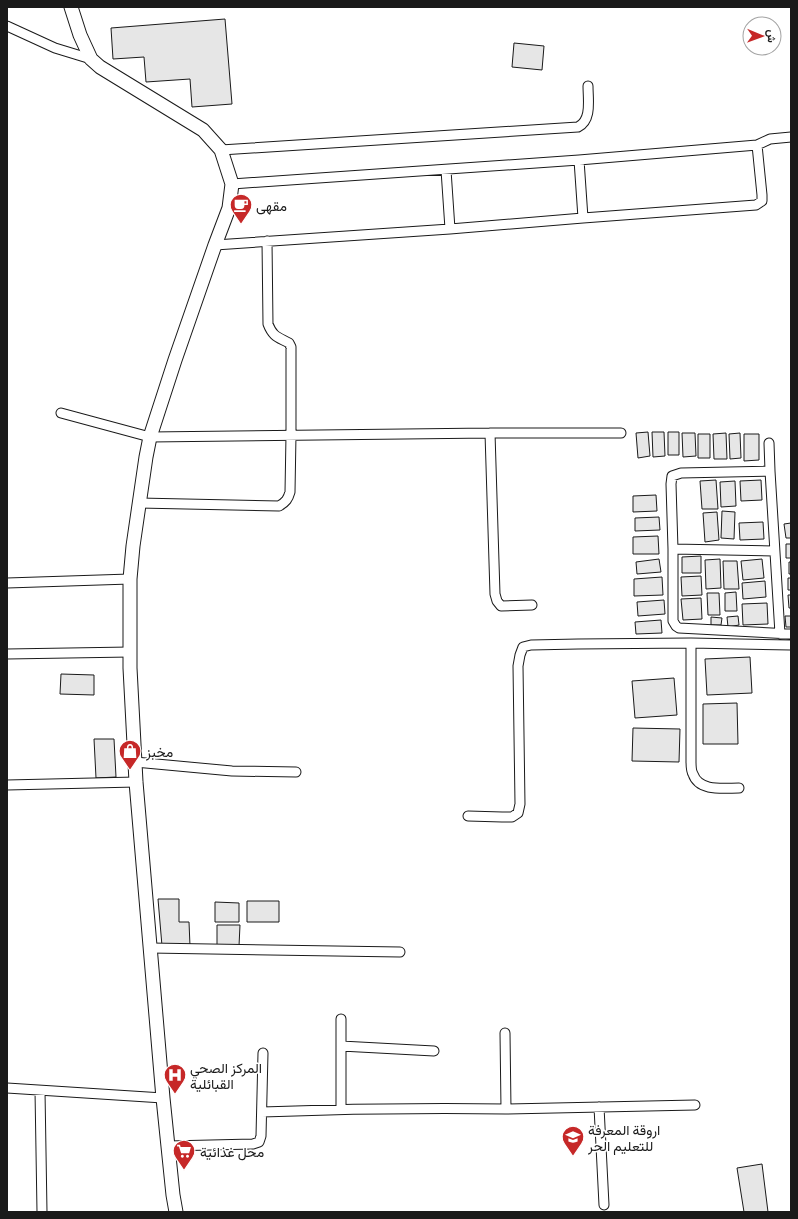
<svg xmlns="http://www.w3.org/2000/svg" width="798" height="1219" viewBox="0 0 798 1219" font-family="'Exo 2',Vazirmatn,sans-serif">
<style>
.building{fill:#e6e6e6;stroke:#1a1a1a}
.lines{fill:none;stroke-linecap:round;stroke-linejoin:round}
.street-casing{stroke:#1a1a1a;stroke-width:11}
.secondary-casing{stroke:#1a1a1a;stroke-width:15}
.street{stroke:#fff;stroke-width:9}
.secondary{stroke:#fff;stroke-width:13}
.labels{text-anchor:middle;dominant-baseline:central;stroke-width:3;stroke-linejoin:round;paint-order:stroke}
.poi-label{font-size:14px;fill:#1a1a1a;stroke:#fff;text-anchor:start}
</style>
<rect width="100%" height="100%" fill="#fff"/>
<path class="building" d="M225,19L232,104L192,107L190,79L146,82L144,57L113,59L111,28Z
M514,43L544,46L542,70L512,67Z
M648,432L650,456L638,458L636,433Z
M652,432H664L665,456L653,457Z
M668,432H679V455H668Z
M682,433H695L696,456L683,457Z
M726,433L727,459H714L713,434Z
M740,433L741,458L730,459L729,434Z
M698,434H710V458H698Z
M744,434H759V460L744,461Z
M716,480L718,509H702L700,481Z
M761,480L762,500L741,501L740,481Z
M735,481L736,506L721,507L720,482Z
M656,495L657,511L633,512V496Z
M722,511L735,512L734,539L721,538Z
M717,512L719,540L705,542L703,513Z
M659,517L660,530L635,531V518Z
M763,522L764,539L740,540L739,523Z
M791,523V538H786L784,524Z
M658,536L659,554H633V537Z
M786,544H791V558H786Z
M701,556V573H682V557Z
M659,559L661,572L637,574L636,562Z
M720,559L721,588L706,589L705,560Z
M762,559L764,578L743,580L741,561Z
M723,561H737L739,589H724Z
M789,562H791V574H789Z
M701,576L702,595L682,596L681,577Z
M662,577L663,595L634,596V579Z
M788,578H791V590H788Z
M765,581L766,597L743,599L742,583Z
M736,592L737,611H725V593Z
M707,593H719L720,615H708Z
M788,595H791V608H789Z
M701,598L702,619L683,620L681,599Z
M664,600L665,614L638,616L637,602Z
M767,603L768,624L743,625L742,604Z
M738,616L739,625L728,627L727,617Z
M785,616H791V627H786Z
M711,617L722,618L721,625H711Z
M661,620L662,633L636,634L635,622Z
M750,657L752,693L707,695L705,659Z
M61,674L94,675V695L60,694Z
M674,678L677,715L635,718L632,681Z
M737,703L738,744H703V704Z
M633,728L680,729L679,762L632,761Z
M94,739H114L116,777L96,778Z
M158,899H179V922H189L190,946H162Z
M247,901H279V922H247Z
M215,902L239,903V922H215Z
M217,925H240L239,946H217Z
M762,1164L768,1212H744L737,1168Z"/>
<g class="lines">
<g class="street-casing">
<path id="street" d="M7,26L55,48L91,59
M221,150L578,127C592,120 588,100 588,86
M579,160L583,218
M446,170L450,229
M232,184L579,160L757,145L770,139L791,137
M215,245L450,229L583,218L756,205L762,201V195L757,145
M61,413L150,437L490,433H621
M490,433L495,594L497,601L501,606L532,605
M769,443L770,471
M139,503L279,506C286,502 288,499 290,492L291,435V347L289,343C278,337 273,337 268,324L267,241
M673,549L671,484L672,476L681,473L770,471L780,634
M774,551L673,549V621L676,626L679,628L791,634
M7,583L130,579
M691,643V761C691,765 691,771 693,774C699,792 724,788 739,788
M7,654L130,652
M135,762L232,771L296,772
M7,785L136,782
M468,816L502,817H512L518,813L520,804L518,666L520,655L523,647L531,645L578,644L691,643L791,645
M150,948L400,952
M341,1019V1109
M341,1046L434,1051
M7,1088L163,1098
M40,1091L42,1212
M599,1107L604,1205
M506,1109L695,1105
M262,1112C343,1109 425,1108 506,1109L505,1033
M168,1146L253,1144L259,1142L261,1136L263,1053"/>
</g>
<g class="secondary-casing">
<path id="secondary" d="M71,7L80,35L91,59L100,67L203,130L221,150L232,184L229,208L215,245L175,360L150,437L146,457L133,546L130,579V668L136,782L163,1098L173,1195L176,1212"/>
</g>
<use href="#street" class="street"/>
<use href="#secondary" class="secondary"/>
</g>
<defs>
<g id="cafe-pin" transform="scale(1.15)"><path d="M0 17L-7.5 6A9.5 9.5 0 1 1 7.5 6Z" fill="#c62828" stroke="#fff"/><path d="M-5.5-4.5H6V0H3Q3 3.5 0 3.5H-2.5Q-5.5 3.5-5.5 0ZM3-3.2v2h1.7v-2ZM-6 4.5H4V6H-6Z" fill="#fff"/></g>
<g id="shop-pin" transform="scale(1.15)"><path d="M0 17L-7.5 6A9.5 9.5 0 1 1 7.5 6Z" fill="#c62828" stroke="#fff"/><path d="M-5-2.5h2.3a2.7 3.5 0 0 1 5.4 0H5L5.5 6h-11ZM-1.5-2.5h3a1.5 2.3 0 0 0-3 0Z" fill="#fff"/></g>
<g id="hospital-pin" transform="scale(1.15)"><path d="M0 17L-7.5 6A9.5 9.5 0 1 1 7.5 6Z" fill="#c62828" stroke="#fff"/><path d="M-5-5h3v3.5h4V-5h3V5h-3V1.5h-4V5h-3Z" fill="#fff"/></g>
<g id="school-pin" transform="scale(1.15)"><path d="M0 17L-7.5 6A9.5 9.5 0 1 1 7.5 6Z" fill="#c62828" stroke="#fff"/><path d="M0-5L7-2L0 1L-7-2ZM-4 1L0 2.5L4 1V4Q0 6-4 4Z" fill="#fff"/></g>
<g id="supermarket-pin" transform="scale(1.15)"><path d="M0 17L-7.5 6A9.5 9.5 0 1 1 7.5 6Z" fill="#c62828" stroke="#fff"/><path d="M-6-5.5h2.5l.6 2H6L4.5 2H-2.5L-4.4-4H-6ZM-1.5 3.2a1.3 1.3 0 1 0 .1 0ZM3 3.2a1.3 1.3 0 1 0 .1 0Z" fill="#fff"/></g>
</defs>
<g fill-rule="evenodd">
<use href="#cafe-pin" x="241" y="205"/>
<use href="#shop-pin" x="130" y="751"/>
<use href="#hospital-pin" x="175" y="1075"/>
<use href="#school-pin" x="573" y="1137"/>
<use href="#supermarket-pin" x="184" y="1151"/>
</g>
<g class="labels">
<g class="poi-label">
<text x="256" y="205">مقهى</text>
<text x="146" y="751">مخبز</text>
<text x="190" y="1067">المركز الصحي<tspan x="190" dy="16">القبائلية</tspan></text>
<text x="588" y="1129">اروقة المعرفة<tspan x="588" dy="16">للتعليم الحر</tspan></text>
<text x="200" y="1151">محل غذائية</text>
</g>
</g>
<rect width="798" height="1219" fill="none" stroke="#1a1a1a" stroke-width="16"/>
<g transform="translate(762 36) rotate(91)"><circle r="19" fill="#ffffff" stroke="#a3a3a3"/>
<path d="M0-3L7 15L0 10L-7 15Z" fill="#c62828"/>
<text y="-6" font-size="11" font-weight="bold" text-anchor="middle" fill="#1a1a1a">ش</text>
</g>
</svg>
